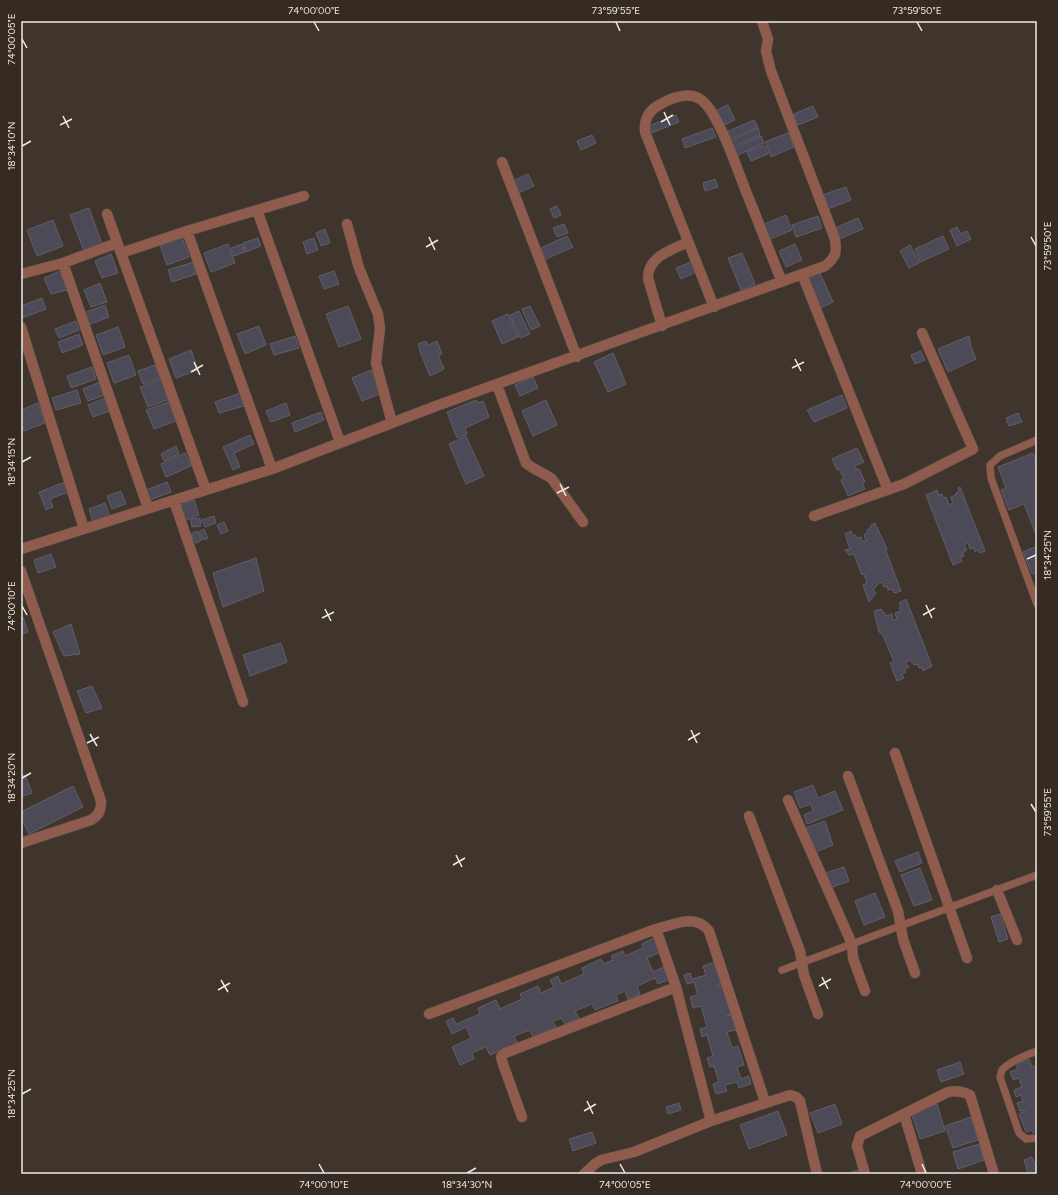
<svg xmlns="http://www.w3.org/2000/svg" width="1058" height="1195" viewBox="0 0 1058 1195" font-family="Figtree,sans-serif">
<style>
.building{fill:#4c4a56;stroke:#605e6b}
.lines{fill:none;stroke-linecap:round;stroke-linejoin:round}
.service-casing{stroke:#5b524a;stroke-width:8}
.minor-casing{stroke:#5b524a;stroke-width:11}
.service{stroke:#8e5b4d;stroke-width:7}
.minor{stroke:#8e5b4d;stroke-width:10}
.ticks{fill:none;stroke:#efe9e3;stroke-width:1.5}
.neatline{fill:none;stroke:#efe9e3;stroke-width:1.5}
.ticks-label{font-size:10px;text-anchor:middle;fill:#efe9e3}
</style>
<rect width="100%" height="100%" fill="#3f352d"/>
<path class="building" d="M728,105L735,120L724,125L717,110Z
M813,106L818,117L798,125L794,114Z
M676,115L679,122L652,133L649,126Z
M754,120L758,127L730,139L726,132Z
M712,128L716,137L685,148L682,139Z
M758,128L760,135L733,147L730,141Z
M788,133L794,147L771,157L765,142Z
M592,135L596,143L581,150L577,141Z
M761,136L764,143L736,156L733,149Z
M764,145L768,154L751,161L747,152Z
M528,174L534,186L518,193L513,181Z
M715,179L718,187L705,191L703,183Z
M846,187L851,200L828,209L822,195Z
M557,206L561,215L554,218L550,209Z
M89,208L102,244L84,251L70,215Z
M786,215L792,230L768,240L762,225Z
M818,216L822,228L796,237L792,225Z
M858,218L863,229L839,239L835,228Z
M53,220L63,246L37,256L27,230Z
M564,224L568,233L557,237L553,228Z
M957,227L961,234L967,231L971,239L957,246L950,230Z
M325,229L330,243L321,246L316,233Z
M567,236L573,247L546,259L541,248Z
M943,236L949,249L920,262L915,249Z
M182,237L189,257L167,265L160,245Z
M258,238L261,246L246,252L243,243Z
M314,238L318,250L307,254L303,242Z
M228,244L235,263L211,272L204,253Z
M242,244L245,252L234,256L231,248Z
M795,244L802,260L786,267L779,251Z
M910,245L919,263L909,268L900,251Z
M742,253L755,284L741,290L728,258Z
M111,254L118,273L102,278L95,261Z
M193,262L196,274L172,282L168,270Z
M691,262L696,272L681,279L676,268Z
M60,271L67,290L51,294L44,278Z
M334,271L339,284L324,289L319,276Z
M820,273L833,302L821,308L808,278Z
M100,283L107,302L91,307L84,290Z
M42,298L46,309L22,318L21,306Z
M105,305L109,317L88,325L84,313Z
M348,306L361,339L339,347L326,314Z
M530,306L540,326L531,330L522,309Z
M519,311L530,334L520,338L510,315Z
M508,314L518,337L502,344L492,321Z
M76,321L79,330L59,338L55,329Z
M259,326L266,345L245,354L237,334Z
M118,327L125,347L103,355L96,335Z
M79,334L83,345L62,353L58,342Z
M295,336L299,348L274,355L270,344Z
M969,336L971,347L976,359L948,372L938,349Z
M426,341L428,345L437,341L442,354L438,355L444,369L430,376L419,349L420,348L418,344Z
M191,350L198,370L176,378L169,359Z
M921,351L925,360L915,364L911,355Z
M613,353L626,384L608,392L594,362Z
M129,355L136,375L114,383L107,363Z
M155,365L160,378L143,384L138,371Z
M92,367L96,379L71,388L67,376Z
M371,370L380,394L362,401L352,378Z
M533,377L538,388L520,396L515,385Z
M162,379L170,399L148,407L140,387Z
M100,382L105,395L88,401L83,389Z
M77,390L81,403L56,410L52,398Z
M240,393L244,406L219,413L215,402Z
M842,395L847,408L814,422L807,410Z
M105,398L110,411L93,417L88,405Z
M476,400L478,403L483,401L489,417L465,428L467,434L457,438L447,412Z
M546,400L557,425L533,436L522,411Z
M169,402L176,421L154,429L146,410Z
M38,403L45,423L24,431L21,423V410Z
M286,403L290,415L271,422L266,411Z
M321,412L324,420L295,432L292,423Z
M1018,413L1022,422L1009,426L1006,418Z
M250,435L254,444L234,453L240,467L233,470L223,447Z
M466,436L484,476L466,484L449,444Z
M176,446L179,454L164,461L161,454Z
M857,448L864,462L855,466L857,470L859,469L865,482L862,483L865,489L848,496L841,480L844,479L839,469L837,470L832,459Z
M185,453L191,466L166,477L161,464Z
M1033,453L1037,463V537L1024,504L1009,510L1001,490L1006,488L998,467Z
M65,482L68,492L50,499L53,507L46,510L39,492Z
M167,482L171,492L150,500L146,490Z
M960,487L985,551L980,553L978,550L975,552L974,548L970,549L968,543L964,545L967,550L963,552L964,556L960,557L962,561L953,565L926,495L937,490L939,495L942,494L943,498L946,497L949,505L953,503L951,497L956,495V493L959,491L958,488Z
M121,491L126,504L112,509L107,496Z
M194,500L199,515L186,520L180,505Z
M105,503L110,516L93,522L89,509Z
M214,516L216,523L205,527L202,520Z
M200,518L201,526L192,527L191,519Z
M224,522L228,531L221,534L217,525Z
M875,523L887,549L886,551L901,591L894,593L892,589L888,590L887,586L884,587L882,582L879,583L873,590L876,593L869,602L863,585L867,583L864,574L862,575L854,554L849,555L845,550L850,549L845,534L851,531L852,534L855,535L857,538L861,537L863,542L866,541L864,535L868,532L867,530L871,528L870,526Z
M204,529L208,538L204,540L199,532Z
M197,531L202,540L196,543L191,534Z
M1037,546V579L1035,573L1032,574L1023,552Z
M51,554L56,567L38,573L34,560Z
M256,558L264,591L223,607L213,573Z
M906,599L932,666L923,671L921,667L919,668L917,664L914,665L910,660L905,662L909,667L904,669L906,672L902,674L904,678L897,681L890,663L894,662L883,635L879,632L874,611L881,609L882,612H884L886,616L892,614L893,620L897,619L895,613L901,611L899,608L901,606L899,603Z
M23,617L28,632L21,635V618Z
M71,624L80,654L64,656L53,632Z
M281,643L287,662L250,676L243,655Z
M92,686L102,708L86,713L77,691Z
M25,775L32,793L21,797V776Z
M813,785L818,798L835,791L843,810L807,824L804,815L813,811L811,804L800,808L794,792Z
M73,786L83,807L29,834L21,817V812Z
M825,821L833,845L815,852L805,828Z
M918,852L922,863L900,872L895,861Z
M844,867L849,881L830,888L825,873Z
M920,868L932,900L914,906L901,875Z
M875,893L885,917L864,925L855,901Z
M1000,914L1008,939L999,942L991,917Z
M654,938L661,952L647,958L653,972L664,967L670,979L658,984L655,978L637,986L640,994L628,999L625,991L616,995L618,1001L595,1010L592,1004L575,1011L579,1018L565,1024L562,1018L553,1021L556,1027L533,1037L530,1030L514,1036L517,1043L490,1055L486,1047L472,1053L474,1059L460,1065L452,1047L471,1038L466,1027L452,1034L446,1021L453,1018L456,1024L480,1014L478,1008L496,1000L500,1009L522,999L520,994L538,986L541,993L554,987L550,980L558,976L561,984L584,974L582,968L601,959L604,964L613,960L611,956L623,951L625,956L643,948L642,944Z
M717,961L723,982L719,984V986L724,984L732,1014L726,1016L731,1015L736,1030L727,1032L732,1048L738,1046L744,1065L737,1067L741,1079L749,1076L751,1084L739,1088L737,1082L725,1085L727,1091L716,1094L713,1084L719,1082L714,1066L710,1067L707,1058L713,1056L707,1035L702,1037L700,1029L707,1027L701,1006L693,1008L690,997L698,995L694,982L687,984L684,975L690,973L692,979L706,975L703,966Z
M1029,1059L1032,1067L1037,1065V1132L1033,1133L1032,1130L1026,1132L1019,1114L1025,1111L1024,1110L1020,1111L1017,1103L1023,1101L1021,1095L1016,1097L1014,1090L1022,1087L1019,1078L1013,1080L1010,1072L1018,1069L1016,1064Z
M960,1062L964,1074L941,1082L937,1070Z
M679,1103L681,1110L668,1114L666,1107Z
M835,1104L842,1124L818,1133L810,1113Z
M937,1104L945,1131L920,1139L911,1112Z
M778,1111L787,1135L749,1149L740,1125Z
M971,1117L978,1140L953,1148L945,1126Z
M592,1132L596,1143L573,1151L569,1139Z
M979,1144L984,1160L958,1169L953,1152Z
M1032,1157L1037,1170V1174H1027L1028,1173L1024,1160Z
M858,1170L859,1174H846Z"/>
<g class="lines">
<g class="service-casing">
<path id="service" d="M1037,440L1000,456L990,465L991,478L1037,604
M782,970L1037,875
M1037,1051C1028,1054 1007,1063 1002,1070C1001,1072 1001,1075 1000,1077L1019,1133L1026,1139L1037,1138"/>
</g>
<g class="minor-casing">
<path id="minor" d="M502,162L577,357
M257,210L340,442
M107,214L206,490
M347,224L359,268L378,314L380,328L376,363L392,423
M187,231L272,469
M121,253L187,231L304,196
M63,263L148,508
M21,274L63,263L117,243
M802,274L888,490
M714,307L645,132C644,120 648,111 659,105C671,98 687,91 700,99C718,110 738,172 747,194C759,223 770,253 782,282
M662,326L648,278C648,256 672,250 688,242
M21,327L84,529
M497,385L526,463C534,470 544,473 552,479L583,522
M174,501L243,702
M814,516L904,484L973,449L922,333
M21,549L272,469L436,406L825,266C836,257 837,253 835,239L771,71L766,51L768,39L762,21
M21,571L101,801C101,811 99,815 91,820L21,843
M895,753L967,958
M848,776L898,911L903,939L915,973
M788,800L852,944L853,958L865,991
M749,816L800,951L804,975L818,1014
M997,890L1017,940
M656,929L676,987L711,1121
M429,1014L656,929C674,925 695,913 709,931L765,1102
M522,1117L503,1064L501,1057L505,1053L676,987
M584,1174L595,1164L601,1160L634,1152L711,1121L790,1095L796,1097L800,1101L817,1174
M865,1174L857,1146L860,1136L904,1114
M922,1174L904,1114L948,1092C956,1090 962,1091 970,1095L994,1174"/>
</g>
<use href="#service" class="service"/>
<use href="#minor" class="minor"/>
</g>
<path class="ticks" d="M314,22L319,31M616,22L620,31M917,22L922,31M22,39L27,48M664,112L670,125M63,116L69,128M661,122L673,115M60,125L72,119M22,146L31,141M429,237L435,250M1031,237L1036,246M426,247L438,240M795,359L801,371M194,362L200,375M792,368L804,362M191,372L203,365M22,462L31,457M560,484L566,496M557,493L569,487M1027,559L1036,555M926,605L932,618M22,606L27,615M325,609L331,621M923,615L935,608M322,618L334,612M691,730L697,743M90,734L97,746M688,740L700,733M87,743L99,737M22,778L31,773M1031,804L1036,812M456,855L462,867M453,865L465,858M822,977L828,989M221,980L228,992M819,986L831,979M218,990L230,983M22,1094L31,1089M587,1101L593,1114M584,1111L596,1104M319,1164L324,1173M620,1164L625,1173M922,1164L926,1173M467,1173L476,1168"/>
<rect width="1058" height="1195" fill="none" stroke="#352b23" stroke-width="44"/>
<rect x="22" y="22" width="1014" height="1151" class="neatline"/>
<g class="ticks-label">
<text x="314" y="14">74°00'00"E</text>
<text x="616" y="14">73°59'55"E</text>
<text x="917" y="14">73°59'50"E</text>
<text transform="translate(11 39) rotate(-90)" y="4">74°00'05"E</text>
<text transform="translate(11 146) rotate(-90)" y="4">18°34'10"N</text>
<text transform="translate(1047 246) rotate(-90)" y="4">73°59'50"E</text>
<text transform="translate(11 462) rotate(-90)" y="4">18°34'15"N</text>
<text transform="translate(1047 555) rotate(-90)" y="4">18°34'25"N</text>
<text transform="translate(11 606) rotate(-90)" y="4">74°00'10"E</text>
<text transform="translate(11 778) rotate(-90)" y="4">18°34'20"N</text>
<text transform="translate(1047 812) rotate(-90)" y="4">73°59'55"E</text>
<text transform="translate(11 1094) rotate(-90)" y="4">18°34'25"N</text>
<text x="324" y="1188">74°00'10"E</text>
<text x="467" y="1188">18°34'30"N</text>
<text x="625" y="1188">74°00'05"E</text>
<text x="926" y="1188">74°00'00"E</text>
</g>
</svg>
